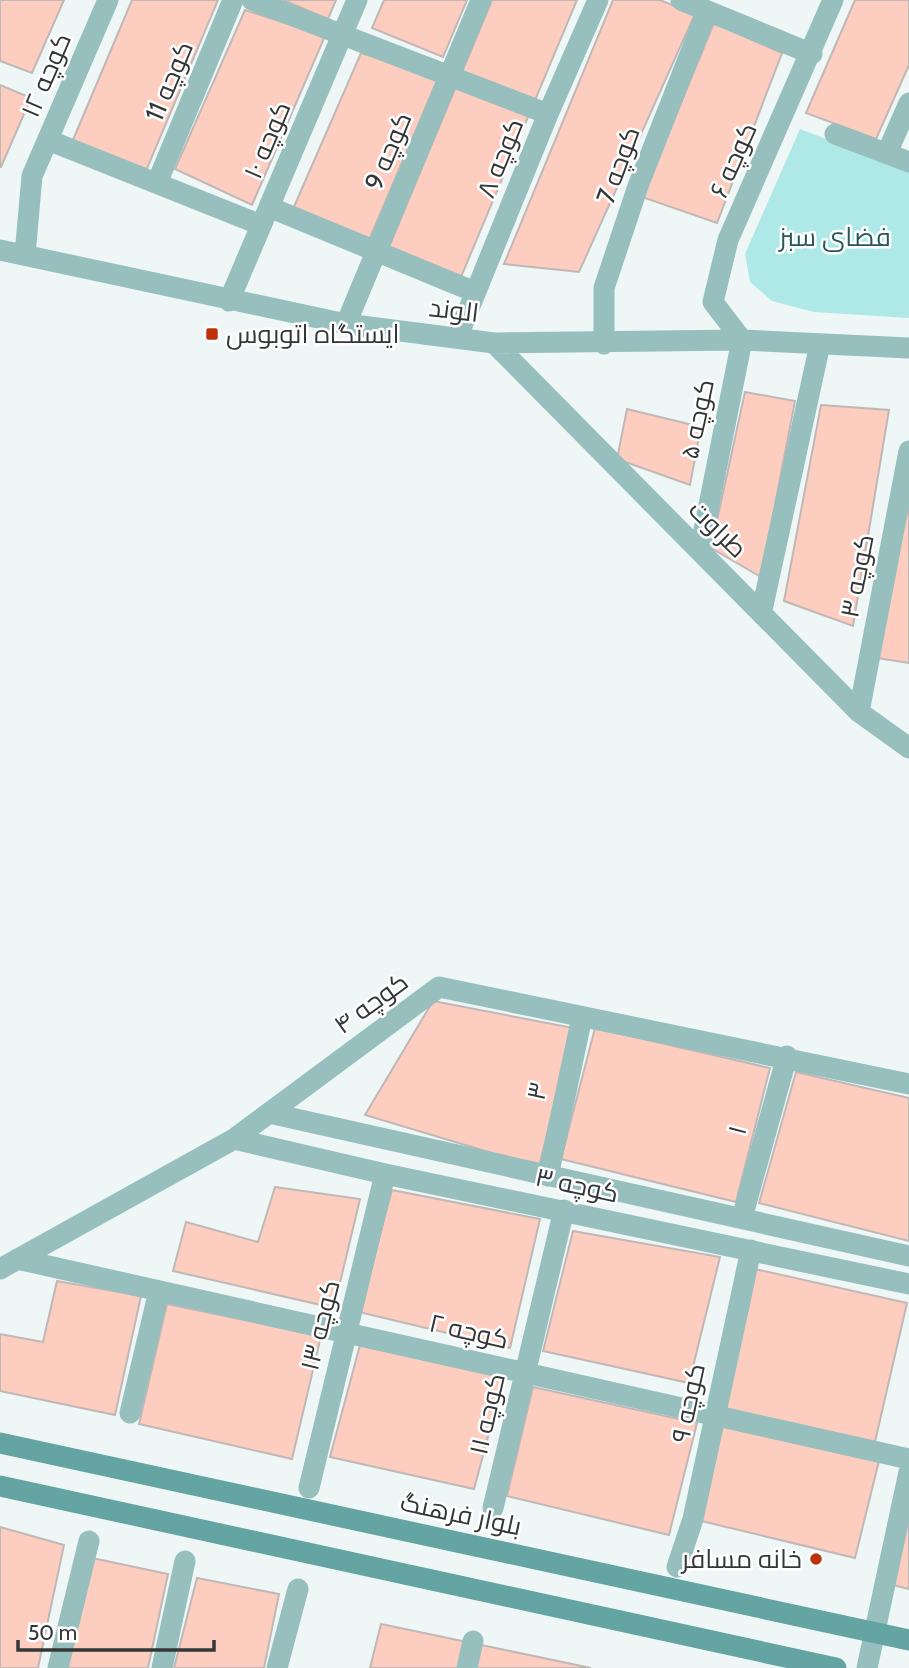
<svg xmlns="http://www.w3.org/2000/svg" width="909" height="1668" viewBox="0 0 909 1668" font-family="Cabin,Cairo,sans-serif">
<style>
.green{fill:#aee9e7}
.building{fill:#fdcdc0;stroke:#bfb8b7;stroke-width:2}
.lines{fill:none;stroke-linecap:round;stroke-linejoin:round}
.minor{stroke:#96bfbd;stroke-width:21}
.secondary{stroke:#64a4a2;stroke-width:21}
.poi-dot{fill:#bc3209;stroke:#fff;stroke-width:2.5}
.labels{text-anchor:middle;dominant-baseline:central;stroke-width:5;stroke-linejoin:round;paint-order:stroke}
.street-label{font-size:26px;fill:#343737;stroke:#fff}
.park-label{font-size:26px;fill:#295757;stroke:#fff}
.poi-label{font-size:26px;fill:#343737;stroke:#fff;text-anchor:start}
</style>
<rect width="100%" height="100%" fill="#eff6f6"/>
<path class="green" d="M800,129L909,171V318L814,312L772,301L750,282L745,254Z"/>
<path class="building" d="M0,0H64L32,73L0,61Z
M132,0H218L143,178L70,147Z
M283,0H336L328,19Z
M384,0H467L443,57L372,28Z
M492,0H577L461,277L389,247Z
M613,0H660L695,14L579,272L504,264Z
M855,0H909V65L876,139L806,113Z
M245,10L325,36L252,205L175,169Z
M714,23L782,53L717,223L642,197Z
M361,53L439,76L369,240L293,209Z
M0,85L31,98L1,167H0Z
M745,392L795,401L761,577L711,548Z
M821,405L889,410L853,626L784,601Z
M627,409L701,427L690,485L617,459Z
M909,484V663L877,658Z
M433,1001L573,1028L539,1167L365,1115Z
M595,1028L770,1068L736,1202L561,1159Z
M796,1072L909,1098V1241L759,1203Z
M275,1187L360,1199L334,1308L173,1271L186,1222L258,1242Z
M392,1190L540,1219L510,1348L359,1312Z
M573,1231L720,1257L689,1383L543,1351Z
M755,1269L907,1303L874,1446L722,1410Z
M57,1281L141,1296L115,1415L0,1391V1334L43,1342Z
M167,1304L321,1336L292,1459L139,1424Z
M360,1345L504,1377L474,1489L330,1457Z
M533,1387L697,1423L669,1535L507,1496Z
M717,1421L879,1461L855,1558L693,1519Z
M909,1514V1589L893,1585Z
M0,1527L64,1545L38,1668H0Z
M92,1558L168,1574L148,1668H67Z
M197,1578L279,1594L264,1668H174Z
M381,1624L591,1668H370Z"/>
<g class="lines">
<path class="minor" d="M252,0L548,114
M681,0L812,54
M835,134L909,162
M48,140L261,225
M887,153L909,103
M157,183L233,0
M269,207L475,292
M0,250L346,324L494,343L742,340L909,348
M25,255L32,176L108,0
M229,301L357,0
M346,324L481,0
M457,338L548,114L598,0
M494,343L859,712L909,748
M604,344V288L638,186L707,11
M700,550L742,340L713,302L728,240L833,0
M762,610L820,344
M859,712L909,451
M269,1113L909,1256
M234,1139L385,1174L909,1284
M548,1176L582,1017
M742,1218L787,1056
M17,1259L909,1459
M0,1269L234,1139L439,987L909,1084
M130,1413L159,1291
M309,1488L385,1174
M493,1508L564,1210
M677,1567L693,1519L751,1250
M58,1668L89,1541
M162,1668L185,1561
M277,1668L298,1589
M467,1668L473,1641
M867,1668L909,1472"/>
<path class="secondary" d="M0,1443L909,1640
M0,1486L836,1668"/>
</g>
<g class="poi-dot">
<rect x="205" y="327" width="14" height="14" rx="3.5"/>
<circle cx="816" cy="1559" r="7"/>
</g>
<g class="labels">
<g class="street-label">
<text transform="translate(46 75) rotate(-67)">کوچه ۱۲</text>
<text transform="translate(169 81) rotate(-67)">کوچه 11</text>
<text transform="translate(267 140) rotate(-67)">کوچه ۱۰</text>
<text transform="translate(388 151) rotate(-67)">کوچه 9</text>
<text transform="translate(500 158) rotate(-68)">کوچه ۸</text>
<text transform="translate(733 160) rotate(-66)">کوچه ۶</text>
<text transform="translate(618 165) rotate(-70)">کوچه 7</text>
<text transform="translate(454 310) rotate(7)">الوند</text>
<text transform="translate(697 419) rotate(-78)">کوچه ۵</text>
<text transform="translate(718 529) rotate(44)">طراوت</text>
<text transform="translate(857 576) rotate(-79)">کوچه ۳</text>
<text transform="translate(371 1003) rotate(-36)">کوچه ۴</text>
<text transform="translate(537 1091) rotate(-78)">۳</text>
<text transform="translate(737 1130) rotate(-75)">۱</text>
<text transform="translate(577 1185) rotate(12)">کوچه ۳</text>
<text transform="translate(320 1325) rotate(-76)">کوچه ۱۳</text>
<text transform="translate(469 1331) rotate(13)">کوچه ۲</text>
<text transform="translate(688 1403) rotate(-78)">کوچه ۹</text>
<text transform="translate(487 1414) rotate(-77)">کوچه ۱۱</text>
<text transform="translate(461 1514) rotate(12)">بلوار فرهنگ</text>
</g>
<g class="park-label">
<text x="835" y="237">فضای سبز</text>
</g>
<g class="poi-label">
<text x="226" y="334">ایستگاه اتوبوس</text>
<text x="802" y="1559" text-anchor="end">خانه مسافر</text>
</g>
</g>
<path d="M18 1640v10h196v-10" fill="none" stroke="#343737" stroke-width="3.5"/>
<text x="28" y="1640" font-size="21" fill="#343737" stroke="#ffffff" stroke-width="5" paint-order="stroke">50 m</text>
</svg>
